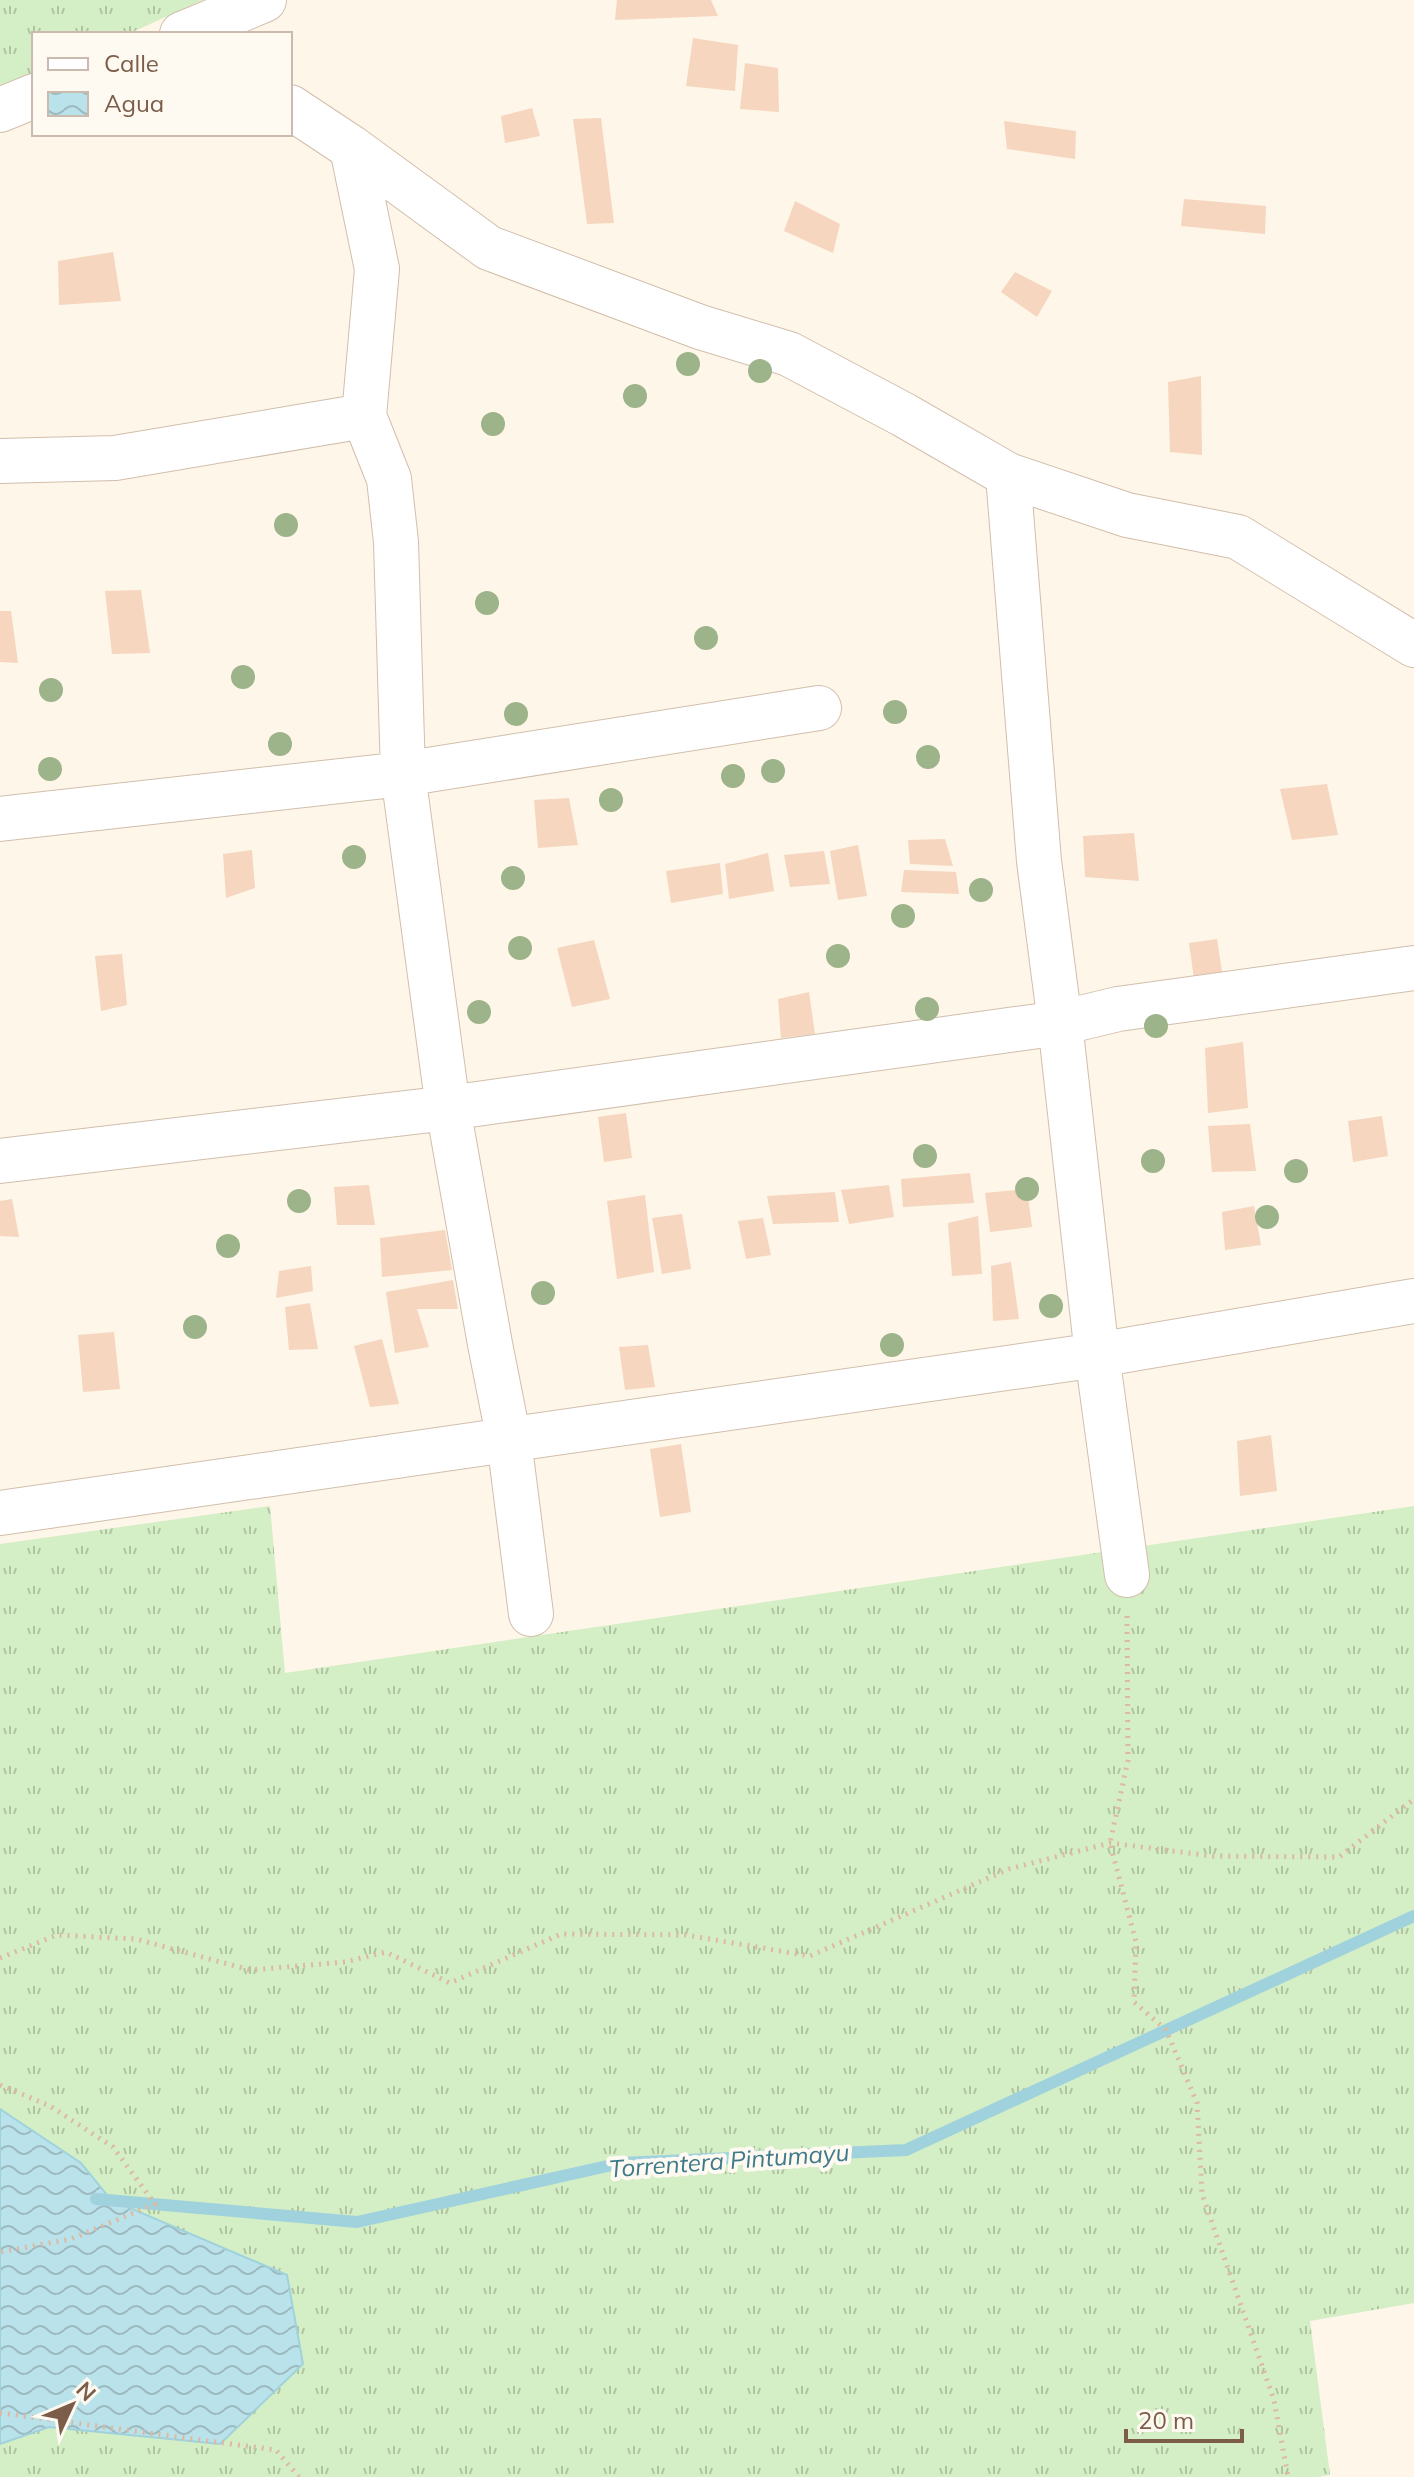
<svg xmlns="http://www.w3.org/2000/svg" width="1414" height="2477" viewBox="0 0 1414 2477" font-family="Mulish,sans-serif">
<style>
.grass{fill:url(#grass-tufts)}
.water{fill:url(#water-waves);stroke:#a0d2dd;stroke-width:2}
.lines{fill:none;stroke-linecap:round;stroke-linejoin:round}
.stream{stroke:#a0d2dd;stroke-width:12}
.building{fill:#f6d6be}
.minor-casing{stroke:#d2beac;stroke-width:46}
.path{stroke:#dcb9a0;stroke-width:5;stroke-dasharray:2 6;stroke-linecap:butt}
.minor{stroke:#fff;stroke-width:44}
.tree{fill:#9db38a}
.labels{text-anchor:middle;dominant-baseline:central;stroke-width:8;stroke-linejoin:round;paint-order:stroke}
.water-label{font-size:24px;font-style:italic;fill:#3e7a89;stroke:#fffaf1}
</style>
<defs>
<pattern id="grass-tufts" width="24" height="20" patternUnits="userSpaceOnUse" patternTransform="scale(2)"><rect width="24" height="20" fill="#d4eec5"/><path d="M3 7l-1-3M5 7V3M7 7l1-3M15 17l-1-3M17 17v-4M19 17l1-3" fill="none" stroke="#b1c4a2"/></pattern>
<pattern id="water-waves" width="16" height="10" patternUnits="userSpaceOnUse" patternTransform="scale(2)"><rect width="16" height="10" fill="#bae2ea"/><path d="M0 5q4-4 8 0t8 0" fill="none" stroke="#9cbac0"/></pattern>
</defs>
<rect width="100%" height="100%" fill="#fef6e8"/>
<path class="grass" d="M0,0H203L128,34H34V76L0,92Z
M270,1506L285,1673L1414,1506V2303L1310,2321L1330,2475L1317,2477H0V1544Z"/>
<path class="water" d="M0,2109L81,2163L111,2200L287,2275L303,2364L220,2444L49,2427L0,2444Z"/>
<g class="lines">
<path class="stream" d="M96,2199L357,2222L621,2163L906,2150L1414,1916"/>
</g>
<path class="building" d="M617,0H711L718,16L615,20Z
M693,38L738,45L735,91L686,86Z
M745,63L778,68L779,112L740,109Z
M532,108L540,136L505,143L501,116Z
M601,118L614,223L587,224L573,119Z
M1004,121L1076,131L1075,159L1007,149Z
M1184,199L1266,206L1265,234L1181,226Z
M795,201L840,224L833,253L784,231Z
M113,252L121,301L59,305L58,261Z
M1015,272L1052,291L1037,317L1001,292Z
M1201,376L1202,455L1170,452L1168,382Z
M141,590L150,653L112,654L105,591Z
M0,611H11L18,663L0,662Z
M1327,784L1338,835L1292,840L1280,789Z
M569,798L578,845L538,848L534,800Z
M1134,833L1139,881L1085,877L1083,836Z
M945,839L953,866L910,864L908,840Z
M858,845L867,896L838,900L830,851Z
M252,850L255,888L226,898L223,854Z
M824,851L830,884L790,887L784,855Z
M768,853L774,891L729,899L725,864Z
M720,863L723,894L671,903L666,871Z
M904,870L956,872L959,894L901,892Z
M1217,939L1223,978L1194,979L1189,943Z
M594,940L610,999L572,1007L557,948Z
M122,954L127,1005L101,1011L95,956Z
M809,992L815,1034L781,1038L778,999Z
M1243,1042L1248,1108L1208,1113L1205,1048Z
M626,1113L632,1158L604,1162L598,1117Z
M1382,1116L1388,1156L1353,1162L1348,1121Z
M1250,1124L1256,1171L1212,1172L1208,1126Z
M970,1173L974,1203L903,1207L901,1179Z
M369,1185L375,1225H337L334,1187Z
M889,1185L894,1217L849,1224L841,1190Z
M1027,1189L1032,1227L990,1232L985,1193Z
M835,1192L839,1222L773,1224L767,1196Z
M645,1195L654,1272L617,1279L607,1201Z
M12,1199L19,1237L0,1236V1201Z
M1254,1206L1261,1245L1225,1250L1222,1212Z
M682,1214L691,1269L662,1274L652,1218Z
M978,1216L982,1274L952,1276L948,1223Z
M763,1218L771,1255L746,1259L738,1221Z
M445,1230L452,1270L382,1277L380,1238Z
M1011,1262L1019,1319L993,1321L991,1266Z
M311,1266L313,1291L276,1298L279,1271Z
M453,1280L458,1309H417L429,1347L395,1353L386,1292Z
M310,1303L318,1349L289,1350L285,1307Z
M114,1332L120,1389L83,1392L78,1335Z
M382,1339L399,1404L370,1407L354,1346Z
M648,1345L655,1387L625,1390L619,1347Z
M1271,1435L1277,1491L1240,1496L1237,1441Z
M681,1444L691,1512L660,1517L650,1449Z"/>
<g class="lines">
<g class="minor-casing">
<path id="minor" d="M182,34L264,0
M290,107L352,148L489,248L700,327L789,354L904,415L1008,475L1127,515L1238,537L1414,645
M0,110L34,96
M352,148L377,269L364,416L389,479L396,542L403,774L448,1108L490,1344L509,1440L531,1614
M0,461L115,458L364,416
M1008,475L1039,861L1060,1023L1097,1355L1127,1575
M0,819L403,774L819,708
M0,1161L448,1108L1060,1023L1118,1009L1414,968
M0,1513L1097,1355L1414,1301"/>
</g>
<path class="path" d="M1127,1616L1128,1760L1110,1843L1136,1942L1134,2002L1166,2030L1197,2103L1202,2194L1274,2400L1288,2477
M0,1958L57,1935L136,1939L250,1970L345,1962L386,1952L450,1983L561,1934L686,1935L810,1956L1009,1869L1110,1843L1213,1856L1339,1857L1414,1799
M0,2085L50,2106L113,2147L155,2204L71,2239L0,2252
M0,2413L276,2450L299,2477"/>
<use href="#minor" class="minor"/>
</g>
<g class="tree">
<circle cx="688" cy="364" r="12"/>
<circle cx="760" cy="371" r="12"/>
<circle cx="635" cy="396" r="12"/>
<circle cx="493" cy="424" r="12"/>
<circle cx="286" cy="525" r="12"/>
<circle cx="487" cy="603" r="12"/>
<circle cx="706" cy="638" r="12"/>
<circle cx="243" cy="677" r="12"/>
<circle cx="51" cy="690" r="12"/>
<circle cx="895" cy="712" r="12"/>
<circle cx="516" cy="714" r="12"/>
<circle cx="280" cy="744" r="12"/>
<circle cx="928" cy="757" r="12"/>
<circle cx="50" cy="769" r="12"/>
<circle cx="773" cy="771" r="12"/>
<circle cx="733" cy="776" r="12"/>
<circle cx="611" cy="800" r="12"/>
<circle cx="354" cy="857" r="12"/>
<circle cx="513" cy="878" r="12"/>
<circle cx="981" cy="890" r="12"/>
<circle cx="903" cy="916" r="12"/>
<circle cx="520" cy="948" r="12"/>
<circle cx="838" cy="956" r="12"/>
<circle cx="927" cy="1009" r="12"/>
<circle cx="479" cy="1012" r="12"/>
<circle cx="1156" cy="1026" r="12"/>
<circle cx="925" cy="1156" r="12"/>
<circle cx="1153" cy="1161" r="12"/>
<circle cx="1296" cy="1171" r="12"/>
<circle cx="1027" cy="1189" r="12"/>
<circle cx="299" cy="1201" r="12"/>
<circle cx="1267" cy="1217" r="12"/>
<circle cx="228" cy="1246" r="12"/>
<circle cx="543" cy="1293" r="12"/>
<circle cx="1051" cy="1306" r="12"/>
<circle cx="195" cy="1327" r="12"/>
<circle cx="892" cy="1345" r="12"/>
</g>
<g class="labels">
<g class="water-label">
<text transform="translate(729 2160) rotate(-4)">Torrentera Pintumayu</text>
</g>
</g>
<rect x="32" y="32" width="260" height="104" fill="#fffaf1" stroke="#cabbae" stroke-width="2"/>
<rect x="48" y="58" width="40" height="12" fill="#ffffff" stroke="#cabbae" stroke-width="2"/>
<text x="104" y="72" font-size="24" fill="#7b5d49">Calle</text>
<rect x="48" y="92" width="40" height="24" fill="url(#water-waves)" stroke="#cabbae" stroke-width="2"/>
<text x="104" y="112" font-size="24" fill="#7b5d49">Agua</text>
<g transform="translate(72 2405) rotate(46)" stroke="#fffaf1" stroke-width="6" paint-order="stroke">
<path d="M0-6L14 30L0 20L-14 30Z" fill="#7b5d49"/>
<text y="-12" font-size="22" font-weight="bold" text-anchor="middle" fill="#7b5d49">N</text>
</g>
<path d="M1126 2429v12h116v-12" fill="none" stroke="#7b5d49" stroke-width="4"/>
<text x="1138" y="2429" font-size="24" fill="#7b5d49" stroke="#fffaf1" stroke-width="6" paint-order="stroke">20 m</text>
</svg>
